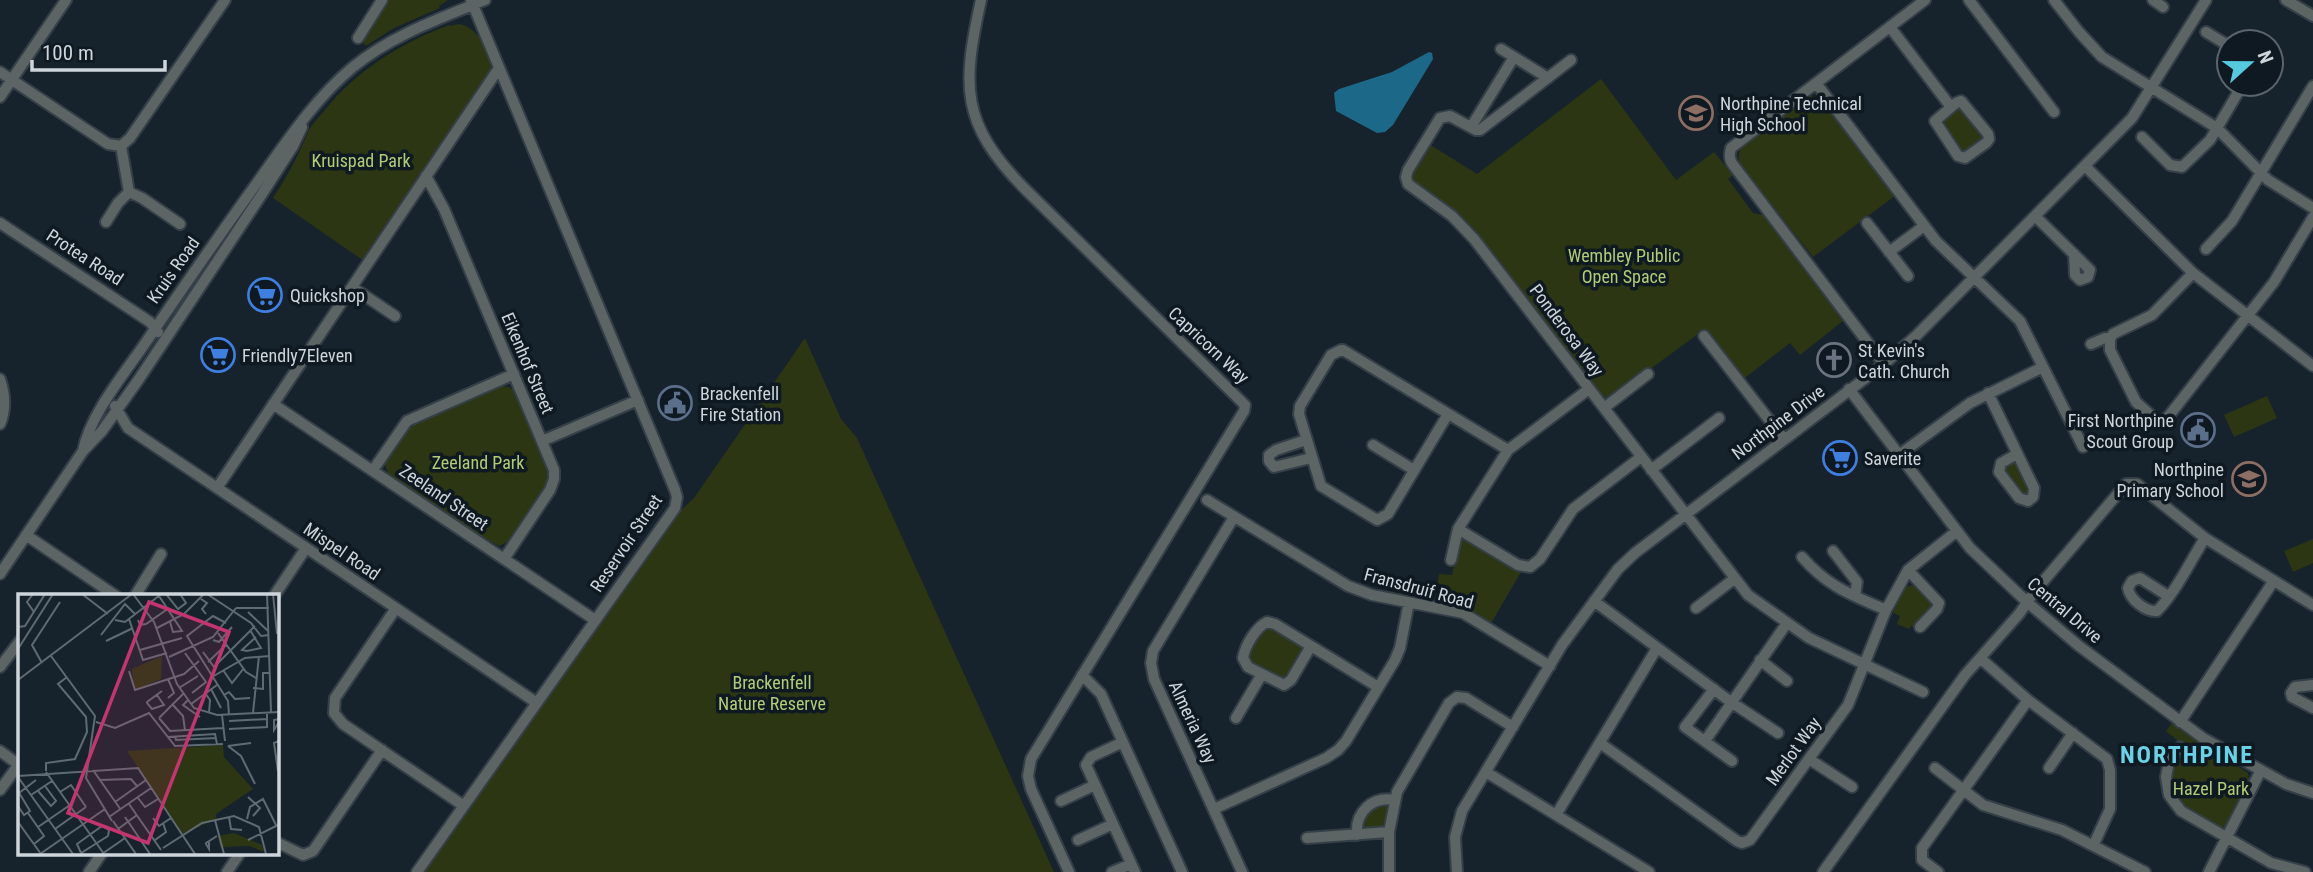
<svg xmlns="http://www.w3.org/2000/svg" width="2313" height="872" viewBox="0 0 2313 872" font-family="'Roboto Condensed',sans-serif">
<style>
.green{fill:#2c3612}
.water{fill:#1c6889}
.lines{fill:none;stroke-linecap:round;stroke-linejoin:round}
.minor-casing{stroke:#343f48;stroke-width:14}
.minor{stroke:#5d6564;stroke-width:10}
.labels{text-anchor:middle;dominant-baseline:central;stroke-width:7;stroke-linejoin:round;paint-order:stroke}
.poi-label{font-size:18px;fill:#ced5db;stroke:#0e1922;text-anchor:start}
.park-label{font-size:18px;fill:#b2cd75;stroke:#0e1922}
.street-label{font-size:18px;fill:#ced5db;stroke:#0e1922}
.district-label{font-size:24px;font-weight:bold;letter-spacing:2px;fill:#6ad2e6;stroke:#0e1922}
.inset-road{fill:none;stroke:#606a72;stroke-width:2}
.view{fill:#c4346e;fill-opacity:0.15;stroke:#c4346e;stroke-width:3.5}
.inset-edge{fill:none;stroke:#ced5db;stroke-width:3.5}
</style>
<rect width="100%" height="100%" fill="#17232c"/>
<path class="green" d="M389,0H448L439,6L440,8L394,28L366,46L362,41Z
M459,24C478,27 492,53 491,71L364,261L273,198C287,177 299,154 308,132C312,124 319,117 325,110C357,70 401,43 449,25L450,26Z
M1601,79L1676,180L1714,152L1733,175L1728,179L1753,213L1763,215L1844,320L1800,355L1790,343L1742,380L1705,329L1612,397L1602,398L1478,237L1413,183L1410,175L1429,144L1477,174Z
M1810,96L1821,98L1896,195L1813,257L1742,167C1737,159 1737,152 1744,146Z
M1958,108H1961L1984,135L1983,140L1969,152L1961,153L1942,129L1941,120Z
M805,338L841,419L857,438L1054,872H424L678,513L694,498Z
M499,386L509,387L515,391L549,474L546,487L511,540L499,546L463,526L389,475L384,463L409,426Z
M2267,396L2277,418L2234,437L2224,415Z
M2013,462L2019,464L2031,494L2024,498L2004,472L2005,466Z
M1462,538L1467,539L1521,572L1490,625L1434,603L1439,574L1452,575L1459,541Z
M2313,539V563L2293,572L2284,551Z
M1911,585L1919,589L1934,604L1914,627L1911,626L1909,629L1897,624L1900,616L1893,613L1904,588Z
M1270,626L1303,647V651L1289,678L1283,681L1251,664L1247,655L1261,630Z
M2172,723L2248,773L2249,783L2228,826L2218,829L2178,803L2170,784L2173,762L2182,758L2188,749L2166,731Z
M1385,804L1388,809L1384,826L1366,829L1363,826C1365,810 1370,808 1385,804Z"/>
<path class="water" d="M1429,52L1432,53L1433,59L1393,125L1385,132L1377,133L1336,111L1334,93L1339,89L1392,72Z"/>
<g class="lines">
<g class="minor-casing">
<path id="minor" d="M981,0C962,86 960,123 1025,189L1245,405L1244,411L1031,759L1028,776L1031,789L1069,872
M1969,0L2054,112
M2054,0L2079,32L2102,57L2217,128L2268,180L2313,208
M2153,0L2163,7
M2286,0L2313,16
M1890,27L1951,107
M2206,32L2229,46
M358,38L382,0
M1501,49L1548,78
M1571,60L1480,130H1476L1450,116L1440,118L1408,170L1406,177L1408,184L1452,216L1474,239L1748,595L1809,638L1923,692
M0,72L108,144L121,146L130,138L225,0
M1816,83L1936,241L2020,321L2083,447
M0,97L66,0
M1961,101L1988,134L1989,139L1986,143L1965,158L1958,156L1935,121L1956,103Z
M1471,127L1514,57
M2142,137L2170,165L2182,167L2210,140L2243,84
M121,146L129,192
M2085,166L2193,273L2313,366
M426,176L444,209L554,470V479L550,490L504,559
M129,192L142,198L180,224
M2035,216L2087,267L2090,270L2088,277L2080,280L2075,275L2074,254
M106,222L118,203L129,192
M0,223L150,322L158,332
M1867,223L1908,276
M2206,249L2232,221L2313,86
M1889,252L1924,226
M2193,273L2152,315L2113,334L2110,339V350L2136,402L2157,421H2163L2168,417L2274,282L2313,217
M352,287L395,316
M1704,336L1784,439
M2091,344L2105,338L2110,339
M1884,364L1734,166C1729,160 1729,155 1731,148L1925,0
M0,379C5,394 6,410 0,424
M1849,389L1970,548L2027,602L2079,646L2203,738L2286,784L2313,793
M1988,393L2034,488L2033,497L2028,501L2019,498L1999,472L2001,463L2017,454
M273,404L595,620
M115,406L128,428L537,703
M1604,408L1648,374
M1448,414L1388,514L1377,520L1321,486L1299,414L1300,406L1331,355L1341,350H1343L1508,450
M1306,440L1276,450L1269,455V461L1274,467L1311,458
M542,441L638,400
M1373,445L1414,470
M83,451C90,414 125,373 146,342C180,292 214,243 249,194C281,150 311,102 353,67C392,35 439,19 485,0
M1899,455L1970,403L2043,367
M373,470L407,421L514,374
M1651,470L1719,418
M217,488L499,68
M1207,500L1348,586L1372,595L1463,613L1550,666
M1234,517L1153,651L1151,663L1154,679L1242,872
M1458,529L1518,565L1530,567L1540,559L1573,509L1641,457
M26,535L116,596
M1833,551L1857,582L1855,596
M1802,557C1828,587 1852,595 1886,610
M1451,560L1458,529L1508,450L1589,389
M1908,570L1939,603L1937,609L1920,627
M0,574L83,451L102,431L139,379L262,194L293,146L302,127
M135,596L161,554
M274,596L306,548
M2168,596L2140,578L2132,581L2128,588C2130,600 2146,612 2157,611C2176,592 2191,560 2205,538
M1594,601L1731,702L1778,733
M396,608L335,698L334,713L343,724L464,806
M1696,608L1734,579
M1311,646L1275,624L1267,622C1256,627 1245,646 1243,658L1248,667L1284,685L1291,680L1311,646L1378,687
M1980,658L2028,700L2107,759L2110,770V809L2094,844
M1760,660L1787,681
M0,667L19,642
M1082,675L1101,694L1182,872
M2313,685L2295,687L2291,693L2292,697L2313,708
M1714,689L1685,727L1732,761
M1236,718L1262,674
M2180,722L2273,582
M1705,741L1787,623
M1123,742L1091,757L1086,765L1135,872
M1600,743L1737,841L1742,843L1750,840L1848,705L1886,610L1908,570L1957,531
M2180,747L2169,761L2166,777L2169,795L2181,811L2271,863L2305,872
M0,751L19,765
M1809,759L1852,787
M1935,768L1983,805L2062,830L2145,872
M2049,768L2073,733
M1486,772L1649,872
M0,790L19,764
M1061,801L1095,785
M1214,809L1326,758L1338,750L1346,741L1395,660L1400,648L1409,602
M1556,815L1657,648
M1357,835C1355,812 1372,796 1395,800
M1307,838L1389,832
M1078,840L1113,824
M276,842L303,855L313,851L382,750
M89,872L102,853
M227,872L240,853
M417,872L675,508L677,497L675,490L471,0
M1112,872L1131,864
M1389,872V832L1397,792L1449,703L1457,697L1466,698L1513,727
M1457,872L1455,837L1462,811L1562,645L1618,569L1635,553L1884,364L1917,335L2132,118L2206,0
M1823,872L1965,675L2019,614L2035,591L2126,484H2137L2205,538L2313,605
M1938,872L1922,860V848L2028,700
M2209,872L2261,770"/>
</g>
<use href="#minor" class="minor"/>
</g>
<defs>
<g id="school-ring" transform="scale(1.75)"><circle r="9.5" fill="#0e1922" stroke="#8d6e63" stroke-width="1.5"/><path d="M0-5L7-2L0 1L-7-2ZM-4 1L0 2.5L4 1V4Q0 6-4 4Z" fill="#8d6e63"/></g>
<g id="supermarket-ring" transform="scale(1.75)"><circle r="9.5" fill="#0e1922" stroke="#3f7fe0" stroke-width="1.5"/><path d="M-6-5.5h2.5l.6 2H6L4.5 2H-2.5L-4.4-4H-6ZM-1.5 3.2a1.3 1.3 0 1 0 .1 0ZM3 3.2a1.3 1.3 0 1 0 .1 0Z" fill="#3f7fe0"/></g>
<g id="church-ring" transform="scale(1.75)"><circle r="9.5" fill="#0e1922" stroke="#6b7280" stroke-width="1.5"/><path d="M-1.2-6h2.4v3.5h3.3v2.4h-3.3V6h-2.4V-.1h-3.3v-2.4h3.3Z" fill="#6b7280"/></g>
<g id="civic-ring" transform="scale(1.75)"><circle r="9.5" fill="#0e1922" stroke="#5c6f8a" stroke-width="1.5"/><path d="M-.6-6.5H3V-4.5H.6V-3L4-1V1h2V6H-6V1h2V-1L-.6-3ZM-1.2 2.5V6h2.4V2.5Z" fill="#5c6f8a"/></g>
</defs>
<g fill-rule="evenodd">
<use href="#school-ring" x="1696" y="113"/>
<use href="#supermarket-ring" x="265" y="295"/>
<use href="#supermarket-ring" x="218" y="355"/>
<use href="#church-ring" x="1834" y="360"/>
<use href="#civic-ring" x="675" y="403"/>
<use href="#civic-ring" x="2198" y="430"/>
<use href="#supermarket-ring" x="1840" y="458"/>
<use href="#school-ring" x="2249" y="479"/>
</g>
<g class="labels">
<g class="poi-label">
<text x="1720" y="103">Northpine Technical<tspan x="1720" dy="21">High School</tspan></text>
<text x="290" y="295">Quickshop</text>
<text x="1858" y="350">St Kevin's<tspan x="1858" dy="21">Cath. Church</tspan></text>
<text x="242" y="355">Friendly7Eleven</text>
<text x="700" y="393">Brackenfell<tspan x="700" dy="21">Fire Station</tspan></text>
<text x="2174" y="420" text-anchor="end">First Northpine<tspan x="2174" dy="21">Scout Group</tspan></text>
<text x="1864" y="458">Saverite</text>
<text x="2224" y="469" text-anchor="end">Northpine<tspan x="2224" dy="21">Primary School</tspan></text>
</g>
<g class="park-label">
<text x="361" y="160">Kruispad Park</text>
<text x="1624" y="255">Wembley Public<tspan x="1624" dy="21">Open Space</tspan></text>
<text x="478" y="462">Zeeland Park</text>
<text x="772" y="682">Brackenfell<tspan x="772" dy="21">Nature Reserve</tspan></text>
<text x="2211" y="788">Hazel Park</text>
</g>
<g class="street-label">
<text transform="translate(85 257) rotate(33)">Protea Road</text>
<text transform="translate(173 270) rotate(-55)">Kruis Road</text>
<text transform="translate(1567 330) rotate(53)">Ponderosa Way</text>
<text transform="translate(1209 345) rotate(43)">Capricorn Way</text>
<text transform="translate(528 363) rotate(67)">Eikenhof Street</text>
<text transform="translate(1778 422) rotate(-37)">Northpine Drive</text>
<text transform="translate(444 497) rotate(34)">Zeeland Street</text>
<text transform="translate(626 543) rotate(-56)">Reservoir Street</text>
<text transform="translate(342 551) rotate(34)">Mispel Road</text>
<text transform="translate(1419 588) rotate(15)">Fransdruif Road</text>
<text transform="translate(2065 610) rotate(40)">Central Drive</text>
<text transform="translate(1193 722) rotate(65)">Almeria Way</text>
<text transform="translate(1793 751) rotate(-54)">Merlot Way</text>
</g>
<g class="district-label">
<text x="2187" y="755">NORTHPINE</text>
</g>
</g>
<g transform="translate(18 594)">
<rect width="261" height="261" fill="#17232c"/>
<path d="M144,62L143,85L116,96L114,75ZM205,151L206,163L235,195L198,220V225L165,240L109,157ZM216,239L244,251L246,258L232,252L202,253L200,242Z" fill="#2c3612"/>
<path class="inset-road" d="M15,0L9,8L16,18M64,0L90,20M115,0L136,28L159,90L176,114L199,121L261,118M148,0L160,15L168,9L162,0M189,0L233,29L243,42L251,41M249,0L253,118M255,0L259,40M141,2L164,37L155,38L152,28M183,5L189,9L184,15L188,20M218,14H251M230,18L250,37M111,25L125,66L149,59M97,26L107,28L142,1M120,26L122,31L128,30L151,14M208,29L195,22L169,42L210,107L211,121M0,33L7,32L27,0M139,34L166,20L186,0M200,39L228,78L238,84M83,41L107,10L117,20M195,46L201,48L214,33M88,47L115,34M0,55L35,0M122,56L164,44M229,57L243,54L232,36M229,57L224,56L238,43M185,58L196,73L237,32M167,59L188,88L174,99M33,62L77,122L68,184L94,227M151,63L195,43L218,14M190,68L209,50M24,69L14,51L42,8M205,76L214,89L226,74M111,77L117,96L166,80L181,67M194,83L227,64L252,62M150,85L156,99L150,104M0,86L114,0M161,94L180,82M235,94L245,95V79H252M193,95L203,114M187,99L192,106L191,119M139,101L146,111L134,115L129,109V108L144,97M206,101L211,98L217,105L232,104M170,106L165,111L182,123M173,110L199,91M155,111L165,122L167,136M235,119L241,62M204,121L207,147M141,124L152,137L205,134M141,124L165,100M261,125L256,126V136L261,128M211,127L249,125M78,128L97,134L131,119L157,152L205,150M211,135L249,133V119M157,142L158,146L198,144M150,143L197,140L199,150M210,152L223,162L237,190M210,152L233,149M75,176L103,216M28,177V169L57,165L69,138L68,123L40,90L49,83M260,177L256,149L261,147M28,178L86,260M0,182L120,174L177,260M0,183L55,260M81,186L113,185L119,192M0,197L12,217L6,221L0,212M20,197L33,212L38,207L27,192M42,198L53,191L68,213M1,199L18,186M13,201L34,187M230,203L242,214L235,222M120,204L127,213L140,205M97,208L128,186M111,210L143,256M10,219L26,242L16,250M91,223L133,194M107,223L132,260M211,223L213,235L224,236M135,224L141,232L153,224M229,225L232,213L245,205L258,231M197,226L206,260M95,227L118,260M0,228L23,260M84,232L91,236L90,242L63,259L59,250ZM20,233L52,211M37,235L68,213M100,235L119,221M137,246L148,238L145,229M230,246L260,231M191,247V255L188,250V249L199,242M145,254L184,229L216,222L241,233L248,260M22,260L87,215M84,260L107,244"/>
<path class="view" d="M131,8L211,38L130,249L50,219Z"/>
<rect width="261" height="261" class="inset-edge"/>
</g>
<g transform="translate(2250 63) rotate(69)"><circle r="33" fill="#0e1922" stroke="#5b646c" stroke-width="2"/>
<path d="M0-5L12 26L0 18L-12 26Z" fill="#55cadf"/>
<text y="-10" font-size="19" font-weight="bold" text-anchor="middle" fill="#ced5db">N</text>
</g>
<path d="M32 60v10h133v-10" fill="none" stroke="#ced5db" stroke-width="3.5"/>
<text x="42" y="60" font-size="21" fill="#ced5db" stroke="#0e1922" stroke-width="5" paint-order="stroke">100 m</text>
</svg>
